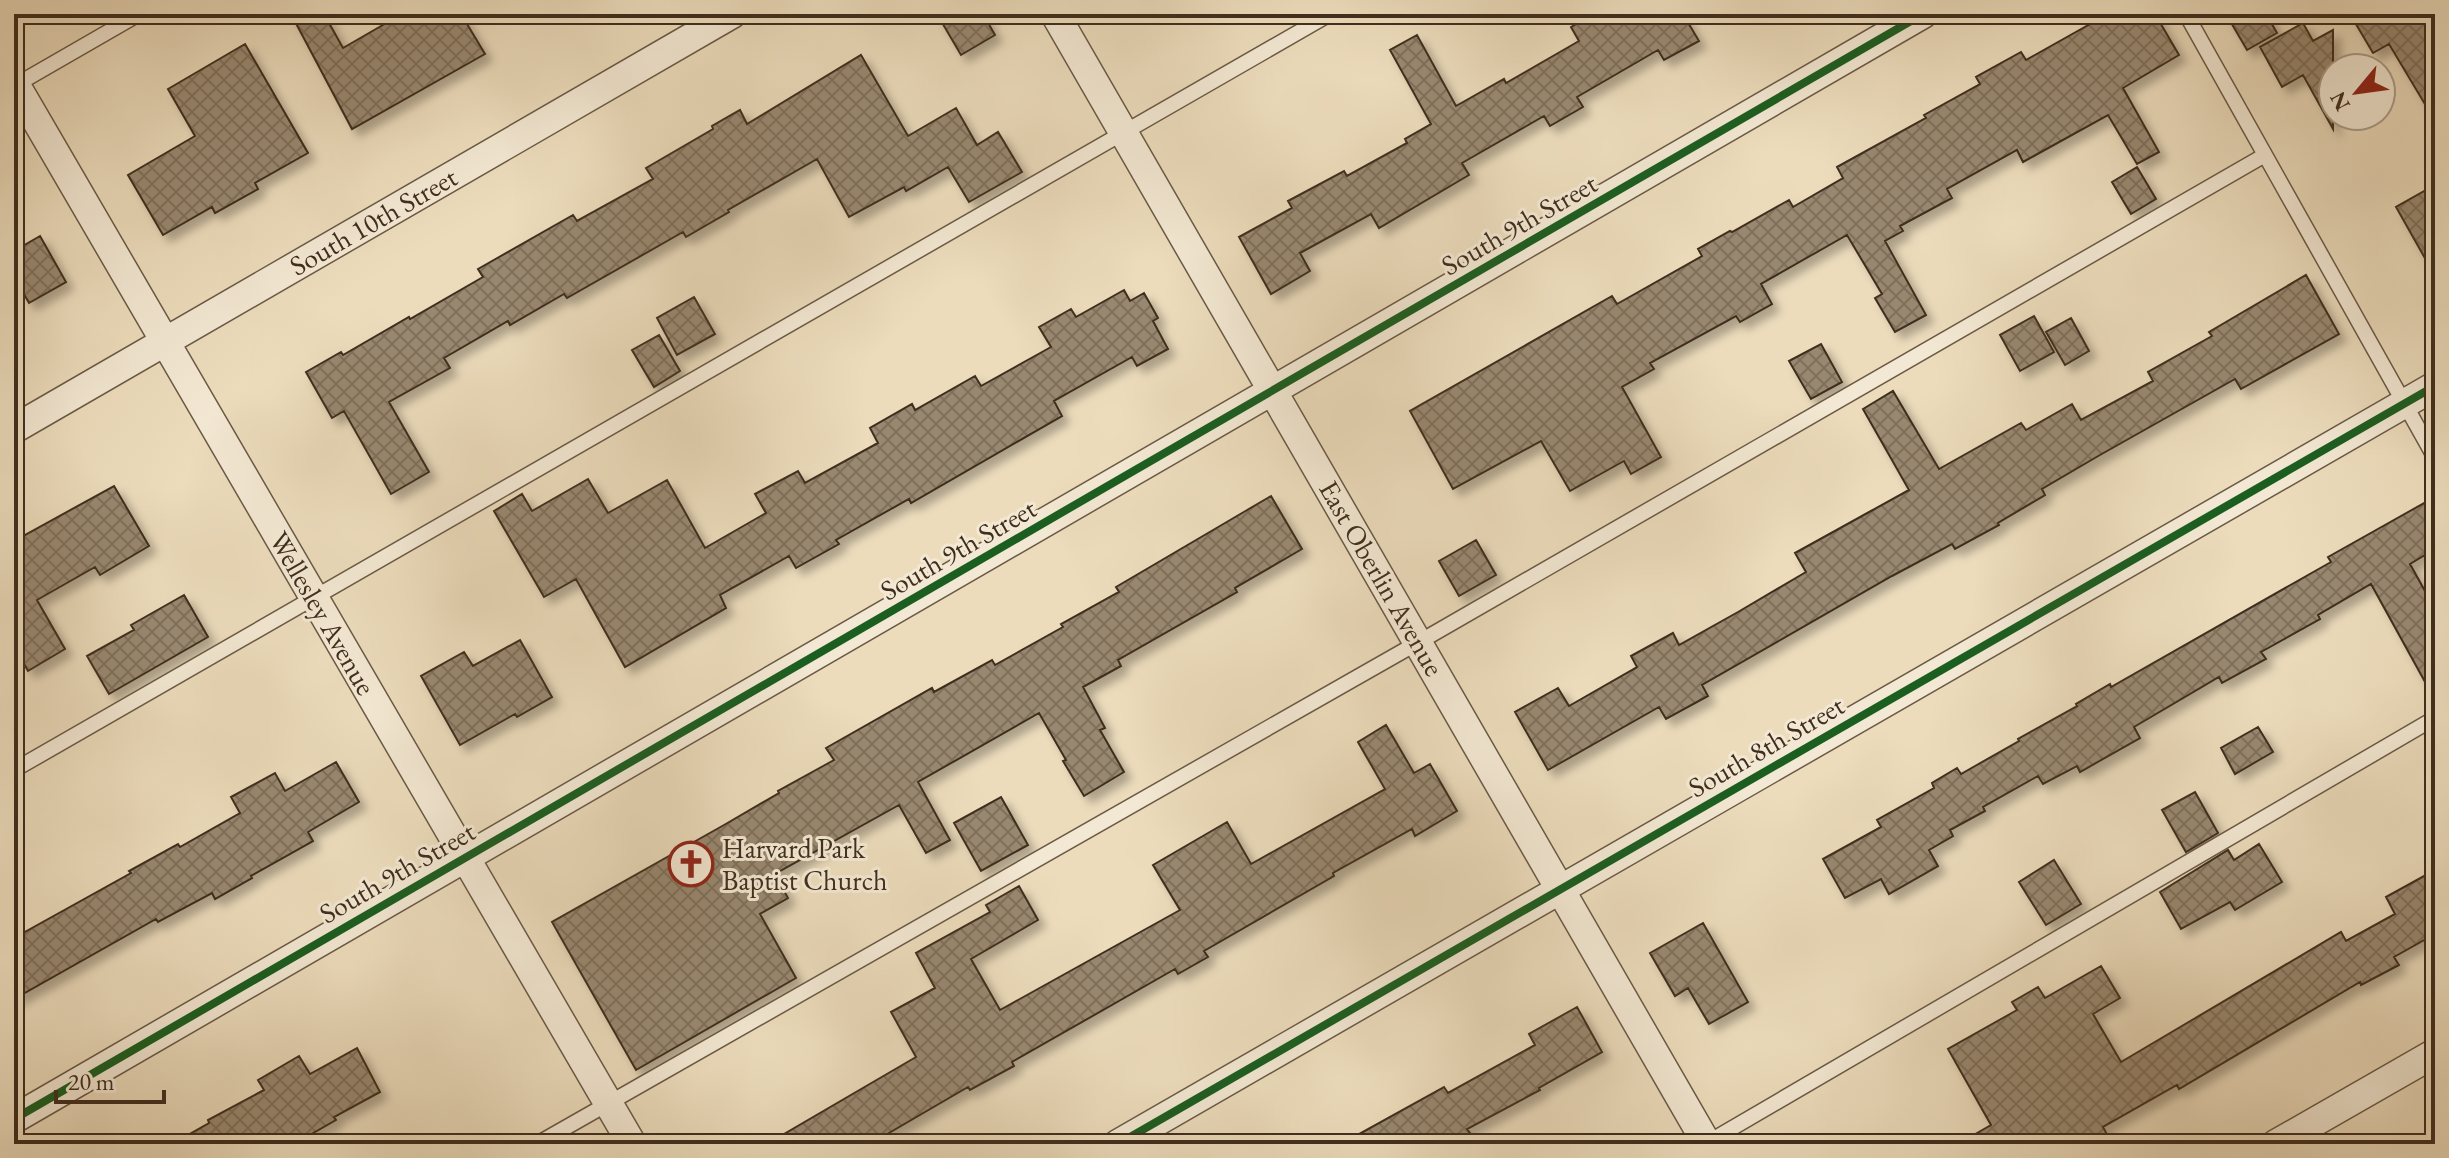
<svg xmlns="http://www.w3.org/2000/svg" width="2449" height="1158" viewBox="0 0 2449 1158" font-family="'EB Garamond',serif">
<style>
.building{fill:url(#building-cross-hatch);stroke:#3f2e1e;stroke-width:2;filter:url(#shadow)}
.lines{fill:none;stroke-linecap:round;stroke-linejoin:round}
.lane-casing{stroke:#6a5a46;stroke-width:17}
.street-casing{stroke:#6a5a46;stroke-width:31}
.lane{stroke:#f3e8d3;stroke-width:14}
.street{stroke:#f3e8d3;stroke-width:28}
.cycleway-casing{stroke:#f3e8d3;stroke-width:13}
.cycleway{stroke:#1b5e20;stroke-width:8}
.labels{text-anchor:middle;dominant-baseline:central;stroke-width:6;stroke-linejoin:round;paint-order:stroke}
.street-label{font-size:28px;fill:#3f2e1e;stroke:#f3e8d3}
.poi-label{font-size:28px;fill:#3f2e1e;stroke:#f3e8d3;text-anchor:start}
</style>
<defs>
<pattern id="building-cross-hatch" width="8" height="8" patternUnits="userSpaceOnUse" patternTransform="scale(2)"><rect width="8" height="8" fill="#998870"/><path d="M0 0l8 8M0 8l8-8" fill="none" stroke="#7e705b"/></pattern>
<filter id="shadow"><feDropShadow dx="7" dy="7" stdDeviation="4" flood-color="#0004"/></filter>
</defs>
<rect width="100%" height="100%" fill="#ecdcbc"/>
<filter id="stains"><feTurbulence type="fractalNoise" baseFrequency=".0025" numOctaves="4"/><feColorMatrix values="0 0 0 0 .2 0 0 0 0 .09 0 0 0 0 .02 0 0 0 .5 -.17"/></filter>
<radialGradient id="worn" r=".72"><stop offset=".6" stop-color="#630" stop-opacity="0"/><stop offset="1" stop-color="#630" stop-opacity=".3"/></radialGradient>
<path class="building" d="M291,14H324L343,48L402,14H461L485,54L352,129Z
M937,14H983L995,35L961,55Z
M1593,14H1683L1699,41L1664,60L1658,50L1577,97L1583,107L1550,126L1544,116L1462,163L1469,175L1379,228L1371,214L1300,253L1310,271L1271,294L1239,237L1292,208L1288,201L1344,171L1347,176L1407,143L1405,139L1431,124L1390,50L1417,35L1456,106L1504,79L1506,83L1579,41L1571,27Z
M2108,14H2155L2179,55L2123,88L2159,152L2137,164L2108,115L2023,162L2017,150L1947,189L1952,198L1900,226L1903,231L1885,241L1926,315L1895,332L1875,298L1882,294L1847,235L1761,284L1772,304L1740,322L1736,316L1650,363L1654,369L1622,387L1661,457L1631,474L1624,461L1570,491L1541,441L1453,489L1410,411L1612,296L1617,304L1702,256L1698,249L1730,231L1732,232L1789,200L1793,207L1843,178L1837,167L1926,118L1924,115L1980,84L1976,77L2021,52L2026,60Z
M2226,14H2266L2277,33L2247,50Z
M2350,14H2435V16L2426,22L2435,38V121L2389,44L2373,53Z
M2303,23L2313,41L2333,30V129L2303,75L2282,87L2260,47Z
M245,44L308,153L255,183L258,189L215,213L212,207L163,235L128,175L195,136L168,89Z
M861,55L908,136L956,108L977,145L998,132L1022,172L969,202L948,167L906,191L904,187L849,217L817,159L728,210L729,212L686,237L683,232L567,298L564,294L510,325L508,321L444,358L450,368L389,402L429,472L391,494L344,411L332,418L306,372L341,352L343,355L409,317L410,319L483,277L478,269L573,215L577,221L653,179L646,168L713,129L712,126L740,110L747,124Z
M2137,167L2156,199L2131,214L2112,182Z
M2435,185V276L2396,207Z
M40,236L66,282L29,303L14,277V251Z
M2306,275L2339,334L2241,389L2235,379L2100,455L2042,489L2045,495L1998,523L1999,525L1955,549L1952,544L1892,576L1702,685L1708,696L1666,719L1659,707L1548,770L1515,712L1558,688L1569,706L1637,667L1631,656L1673,633L1679,645L1738,612L1806,572L1795,553L1909,490L1863,409L1893,391L1939,469L2021,423L2026,430L2072,404L2081,420L2153,381L2148,372L2212,336L2209,332Z
M1124,290L1130,301L1144,293L1158,318L1153,321L1168,349L1137,366L1132,357L1054,401L1062,416L911,503L909,499L836,540L839,544L796,568L789,556L720,595L726,608L625,667L576,579L544,597L494,511L522,494L532,511L588,479L608,513L667,480L705,548L766,513L755,494L798,471L805,483L878,443L870,428L912,404L915,410L975,376L981,386L1051,347L1039,327L1071,309L1076,317Z
M694,297L715,334L677,355L657,318Z
M2034,316L2054,352L2020,371L2000,335Z
M2071,318L2089,351L2065,365L2046,332Z
M659,335L680,371L654,387L632,350Z
M1821,344L1842,382L1811,399L1789,361Z
M114,486L149,546L100,575L95,567L37,600L65,649L28,671L14,647V541Z
M1271,496L1302,549L1235,588L1237,592L1118,660L1121,666L1083,687L1105,728L1100,730L1124,772L1084,796L1063,761L1066,760L1039,713L918,782L950,840L926,853L899,805L775,874L788,898L760,914L796,978L636,1070L552,922L724,825L779,793L778,791L834,760L826,748L932,688L934,692L992,660L995,665L1063,627L1061,624L1119,592L1116,587Z
M2435,497V549L2410,564L2435,609V700L2371,584L2318,615L2320,619L2261,652L2266,659L2222,683L2219,677L2134,727L2140,738L2080,772L2077,766L2043,784L2038,776L1983,807L1985,811L1950,830L1953,836L1929,850L1938,866L1889,894L1881,879L1845,898L1823,859L1881,827L1877,820L1934,788L1932,783L1957,768L1961,774L2019,741L2018,739L2077,706L2076,704L2110,684L2111,687L2331,562L2328,557Z
M1476,540L1496,575L1459,596L1439,561Z
M184,595L208,637L109,694L87,656L134,630L131,625Z
M520,640L552,697L517,717L515,714L460,745L421,676L464,652L473,666Z
M1386,725L1414,773L1430,764L1457,811L1415,836L1412,829L1333,873L1334,876L1204,951L1208,957L1178,974L1175,969L1012,1062L1014,1066L970,1090L968,1087L870,1144H767L916,1057L891,1012L935,988L916,953L990,912L986,905L1019,886L1038,920L971,959L1000,1010L1180,910L1153,865L1227,822L1251,864L1385,789L1358,742Z
M2258,727L2273,752L2235,774L2221,748Z
M336,762L359,802L308,832L313,841L251,876L252,878L215,899L212,893L158,922L156,919L14,999V938L131,873L129,871L178,844L180,847L240,813L231,797L275,773L285,791Z
M2195,792L2218,833L2186,852L2162,810Z
M1001,797L1028,845L981,871L954,823Z
M2259,844L2282,882L2235,910L2230,902L2181,929L2160,892L2228,850L2234,860Z
M2054,860L2081,904L2046,925L2019,882Z
M2435,870V934L2394,957L2399,965L2361,985L2360,982L2179,1089L2177,1085L2103,1127L2112,1144H1958L1991,1125L1948,1049L2017,1010L2012,1002L2038,987L2045,998L2101,966L2120,998L2093,1014L2121,1062L2341,932L2346,941L2395,914L2386,897Z
M1703,923L1748,1002L1709,1024L1688,988L1675,996L1650,953Z
M1577,1007L1602,1052L1539,1088L1540,1090L1467,1129L1470,1133L1451,1144H1341L1444,1087L1448,1093L1535,1045L1529,1034Z
M357,1048L380,1092L334,1117L336,1120L294,1144H172L209,1123L208,1120L264,1090L258,1080L299,1056L310,1074Z"/>
<g class="lines">
<g class="lane-casing">
<path id="lane" d="M2186,14L2435,458
M14,86L139,14
M14,770L1330,14
M537,1144L1419,642L2265,155
M1705,1144L2435,718"/>
</g>
<g class="street-casing">
<path id="street" d="M1055,14L1707,1144
M14,82L632,1144
M14,429L732,14
M14,1119L1923,14
M1118,1144L2435,386
M2276,1144L2435,1053"/>
</g>
<use href="#lane" class="lane"/>
<use href="#street" class="street"/>
<g class="cycleway-casing">
<path id="cycleway" d="M14,1119L1923,14
M1118,1144L2435,386"/>
</g>
<use href="#cycleway" class="cycleway"/>
</g>
<defs>
<g id="church-ring" transform="scale(2.3)"><circle r="9.5" fill="#f3e8d3" stroke="#8f2418" stroke-width="1.5"/><path d="M-1.2-6h2.4v3.5h3.3v2.4h-3.3V6h-2.4V-.1h-3.3v-2.4h3.3Z" fill="#8f2418"/></g>
</defs>
<g fill-rule="evenodd">
<use href="#church-ring" x="691" y="864"/>
</g>
<g class="labels">
<g class="street-label">
<text transform="translate(373 221) rotate(-30)">South 10th Street</text>
<text transform="translate(1519 224) rotate(-30)">South 9th Street</text>
<text transform="translate(958 549) rotate(-30)">South 9th Street</text>
<text transform="translate(1382 578) rotate(60)">East Oberlin Avenue</text>
<text transform="translate(323 613) rotate(60)">Wellesley Avenue</text>
<text transform="translate(1766 746) rotate(-30)">South 8th Street</text>
<text transform="translate(397 872) rotate(-30)">South 9th Street</text>
</g>
<g class="poi-label">
<text x="722" y="848">Harvard Park<tspan x="722" dy="32">Baptist Church</tspan></text>
</g>
</g>
<rect width="2449" height="1158" fill="none" stroke="#ecdcbc" stroke-width="48"/>
<rect x="16" y="16" width="2417" height="1126" fill="none" stroke="#3f2e1e" stroke-width="4"/>
<rect x="24" y="24" width="2401" height="1110" fill="none" stroke="#3f2e1e" stroke-width="2"/>
<g transform="translate(2357 92) rotate(241)"><circle r="38" fill="#f3e8d3" stroke="#ab9e8b" stroke-width="2"/>
<path d="M0-6L14 30L0 20L-14 30Z" fill="#8f2418"/>
<text y="-12" font-size="22" font-weight="bold" text-anchor="middle" fill="#3f2e1e">N</text>
</g>
<path d="M56 1090v12h108v-12" fill="none" stroke="#3f2e1e" stroke-width="4"/>
<text x="68" y="1090" font-size="24" fill="#3f2e1e" stroke="#f3e8d3" stroke-width="6" paint-order="stroke">20 m</text>
<rect width="100%" height="100%" filter="url(#stains)"/>
<rect width="100%" height="100%" fill="url(#worn)"/>
</svg>
